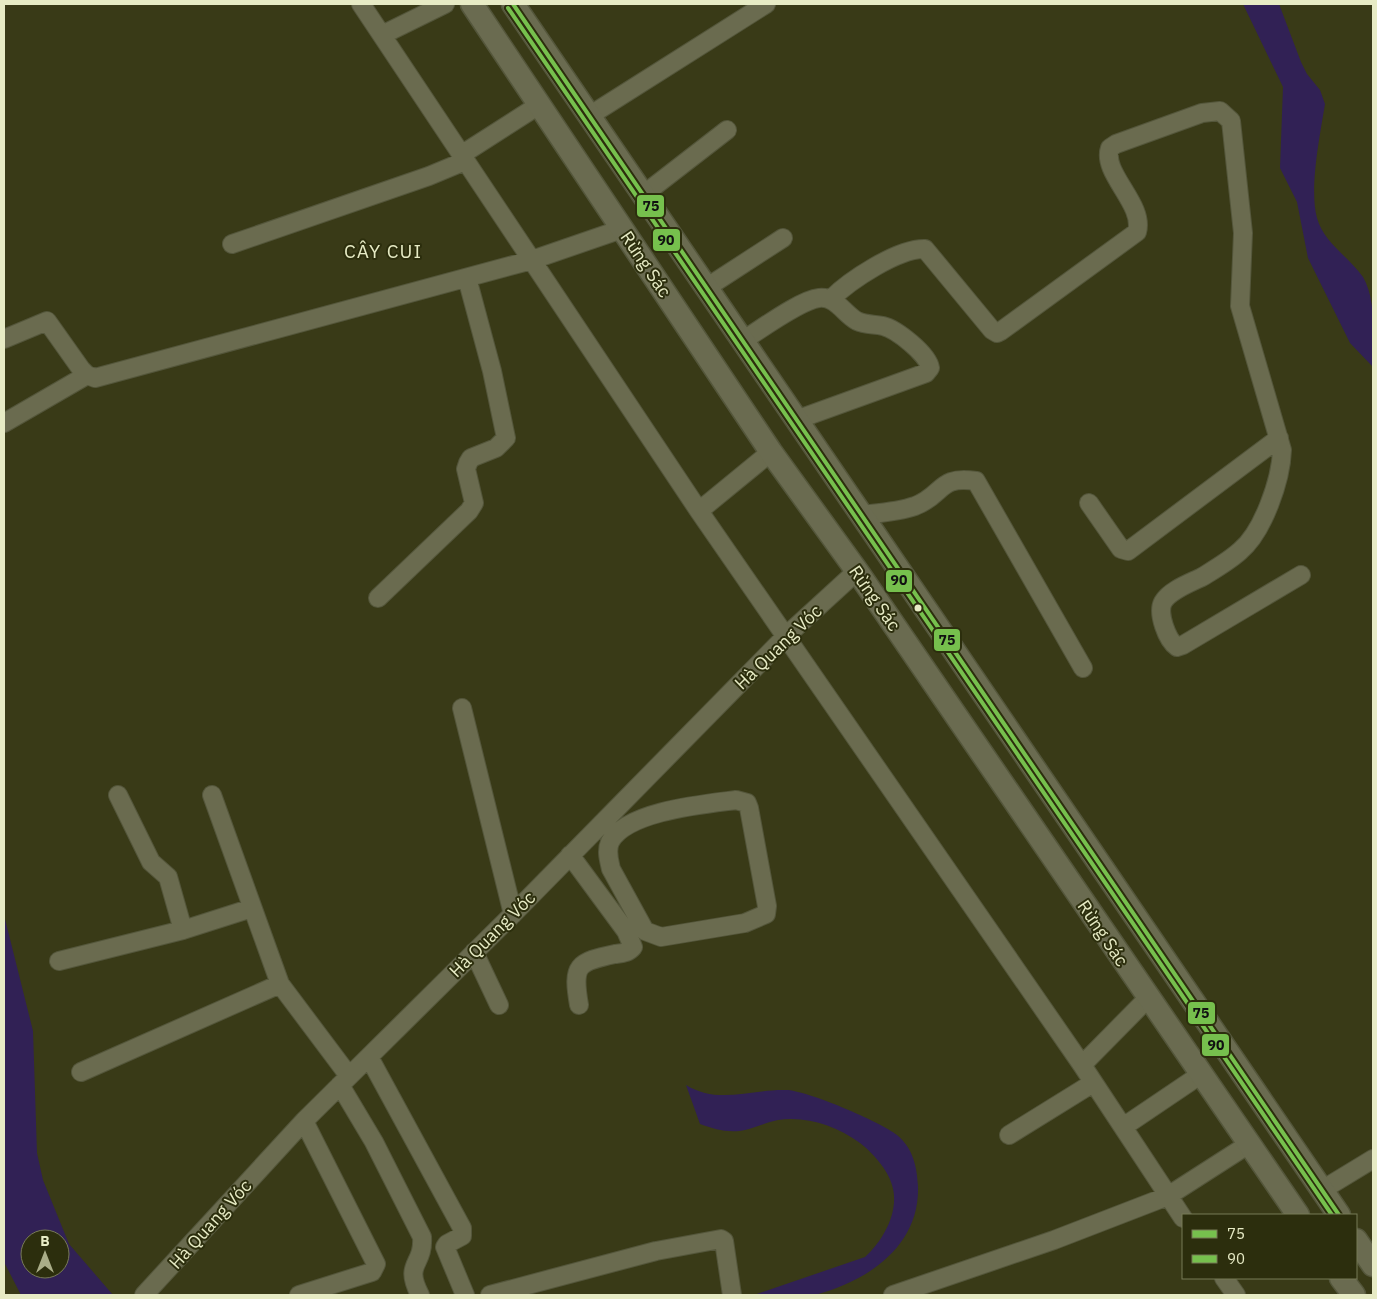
<svg xmlns="http://www.w3.org/2000/svg" width="1377" height="1299" viewBox="0 0 1377 1299" font-family="'IBM Plex Sans',sans-serif">
<style>
.water{fill:#312155;fill-rule:evenodd}
.lines{fill:none;stroke-linecap:round;stroke-linejoin:round}
.minor-casing{stroke:#54563b;stroke-width:20}
.major-casing{stroke:#54563b;stroke-width:25}
.minor{stroke:#6a6b4f;stroke-width:18}
.major{stroke:#6a6b50;stroke-width:22}
.bus-1-casing{stroke:#2c2e0d;stroke-width:8}
.bus-2-casing{stroke:#2c2e0d;stroke-width:8}
.bus-1{stroke:#76c04d;stroke-width:4}
.bus-2{stroke:#76c04d;stroke-width:4}
.bus-dot{fill:#e7ebc5;stroke:#2c2e0d;stroke-width:2}
.labels{text-anchor:middle;dominant-baseline:central;stroke-width:4;stroke-linejoin:round;paint-order:stroke}
.street-label{font-size:18px;fill:#e7ebc5;stroke:#2c2e0d}
.neighbourhood-label{font-size:19px;letter-spacing:1px;fill:#e7ebc5;stroke:#2c2e0d}
.line-badge{stroke:#2c2e0d;stroke-width:2}
.pale-badge-label{font-size:14px;text-anchor:middle;font-weight:bold;fill:#111}
</style>
<rect width="100%" height="100%" fill="#393a17"/>
<path class="water" d="M1243,4H1279L1301,62L1307,74L1320,90L1325,104C1320,135 1309,189 1317,218C1324,243 1349,257 1363,277C1377,301 1373,339 1373,367L1350,343L1308,258L1297,202L1280,168L1283,87Z
M4,915L33,1031L37,1153L43,1180L69,1244L113,1295H21L4,1262ZM30,1239H60V1269H30Z
M686,1085C718,1105 751,1089 786,1090C806,1090 881,1122 897,1135C913,1148 917,1167 918,1186C920,1247 867,1281 815,1295C797,1299 773,1295 754,1295L865,1257C884,1240 900,1210 892,1185C888,1170 873,1153 860,1143C836,1126 808,1116 778,1120C768,1122 759,1126 749,1129C732,1134 716,1130 700,1124Z"/>
<g class="lines">
<g class="minor-casing">
<path id="minor" d="M361,4L699,511L1082,1065L1183,1218
M382,35L445,4
M589,116L766,4
M461,155L539,105
M643,195L727,130
M232,244L429,176L465,161
M706,288L783,238
M831,299C849,281 898,248 925,249L992,330L997,333L1001,331L1137,232C1145,204 1101,173 1110,148L1116,144L1202,113L1220,111L1231,121L1243,233L1240,306L1282,450C1281,480 1263,532 1240,551C1229,561 1215,569 1202,577C1190,583 1170,590 1163,602C1157,613 1167,640 1177,647L1183,645L1301,575
M4,339L47,321L81,369L87,375L95,378L532,260L622,229
M742,341C760,330 800,300 819,298C836,296 844,314 857,321C865,325 874,324 883,326C896,329 928,354 930,368L926,373L796,420
M4,423L87,375
M1089,503L1121,549L1128,551L1279,438
M699,511L771,452
M861,515C879,513 898,512 915,506C944,495 938,475 976,481L1083,668
M378,598L469,511L474,503L466,469L468,463L471,458L496,448L506,438L492,371L467,278
M462,708L513,914
M118,795L151,862L168,877L183,930
M212,795L280,984L349,1076
M736,800L747,803L749,808L767,906L766,914L745,923L661,937L645,931L611,869C609,860 606,851 610,842C626,811 705,804 736,800Z
M570,855L626,931L633,947C628,953 623,953 615,954C577,962 572,965 579,1005
M474,952L499,1005
M59,961L183,930L252,908
M369,1057L462,1228V1236L447,1244L445,1247L465,1295
M1082,1065L1148,998
M81,1072L280,984
M340,1085L374,1142L422,1237C424,1267 403,1262 420,1295
M1123,1127L1200,1075
M1009,1135L1093,1083
M1322,1190L1373,1159
M1224,1278L1236,1295
M144,1295L304,1121L513,914L786,636L857,571
M299,1295L372,1272L376,1264L304,1121
M490,1295L656,1251L721,1239L724,1241L732,1295
M893,1295L1054,1240L1168,1196L1249,1144"/>
</g>
<g class="major-casing">
<path id="major" d="M472,4L771,452L857,571L1298,1215
M513,4L1339,1215
M1356,1240L1373,1265
M1341,1278L1354,1295"/>
</g>
<use href="#minor" class="minor"/>
<use href="#major" class="major"/>
<g class="bus-1-casing">
<path id="bus-1" d="M513,4L1339,1215"/>
</g>
<g class="bus-2-casing">
<path id="bus-2" d="M508,8L1332,1215"/>
</g>
<use href="#bus-1" class="bus-1"/>
<use href="#bus-2" class="bus-2"/>
</g>
<circle class="bus-dot" cx="918" cy="608" r="4.5"/>
<g class="labels">
<g class="street-label">
<text transform="translate(646 264) rotate(56)">Rừng Sác</text>
<text transform="translate(875 598) rotate(55)">Rừng Sác</text>
<text transform="translate(778 647) rotate(-44)">Hà Quang Vóc</text>
<text transform="translate(1103 933) rotate(56)">Rừng Sác</text>
<text transform="translate(492 934) rotate(-45)">Hà Quang Vóc</text>
<text transform="translate(210 1224) rotate(-48)">Hà Quang Vóc</text>
</g>
<g class="neighbourhood-label">
<text x="383" y="251">CÂY CUI</text>
</g>
</g>
<g class="line-badge">
<rect x="636" y="194" width="29" height="24" rx="5" fill="#76c04d"/>
<rect x="652" y="228" width="29" height="24" rx="5" fill="#76c04d"/>
<rect x="885" y="569" width="28" height="24" rx="5" fill="#76c04d"/>
<rect x="933" y="628" width="28" height="24" rx="5" fill="#76c04d"/>
<rect x="1187" y="1001" width="29" height="24" rx="5" fill="#76c04d"/>
<rect x="1201" y="1033" width="29" height="24" rx="5" fill="#76c04d"/>
</g>
<g class="pale-badge-label">
<text x="651" y="211">75</text>
<text x="666" y="245">90</text>
<text x="899" y="585">90</text>
<text x="947" y="645">75</text>
<text x="1201" y="1018">75</text>
<text x="1216" y="1050">90</text>
</g>
<rect width="1377" height="1299" fill="none" stroke="#e7ebc5" stroke-width="10"/>
<rect x="1182" y="1214" width="175" height="65" fill="#2c2e0d" stroke="#777a57"/>
<rect x="1192" y="1230" width="25" height="8" fill="#76c04d" stroke="#777a57"/>
<text x="1227" y="1239" font-size="15" fill="#e7ebc5">75</text>
<rect x="1192" y="1255" width="25" height="8" fill="#76c04d" stroke="#777a57"/>
<text x="1227" y="1264" font-size="15" fill="#e7ebc5">90</text>
<g transform="translate(45 1254)"><circle r="24" fill="#2c2e0d" stroke="#777a57"/>
<path d="M0-4L9 19L0 12L-9 19Z" fill="#aaad88"/>
<text y="-8" font-size="14" font-weight="bold" text-anchor="middle" fill="#e7ebc5">B</text>
</g>
</svg>
